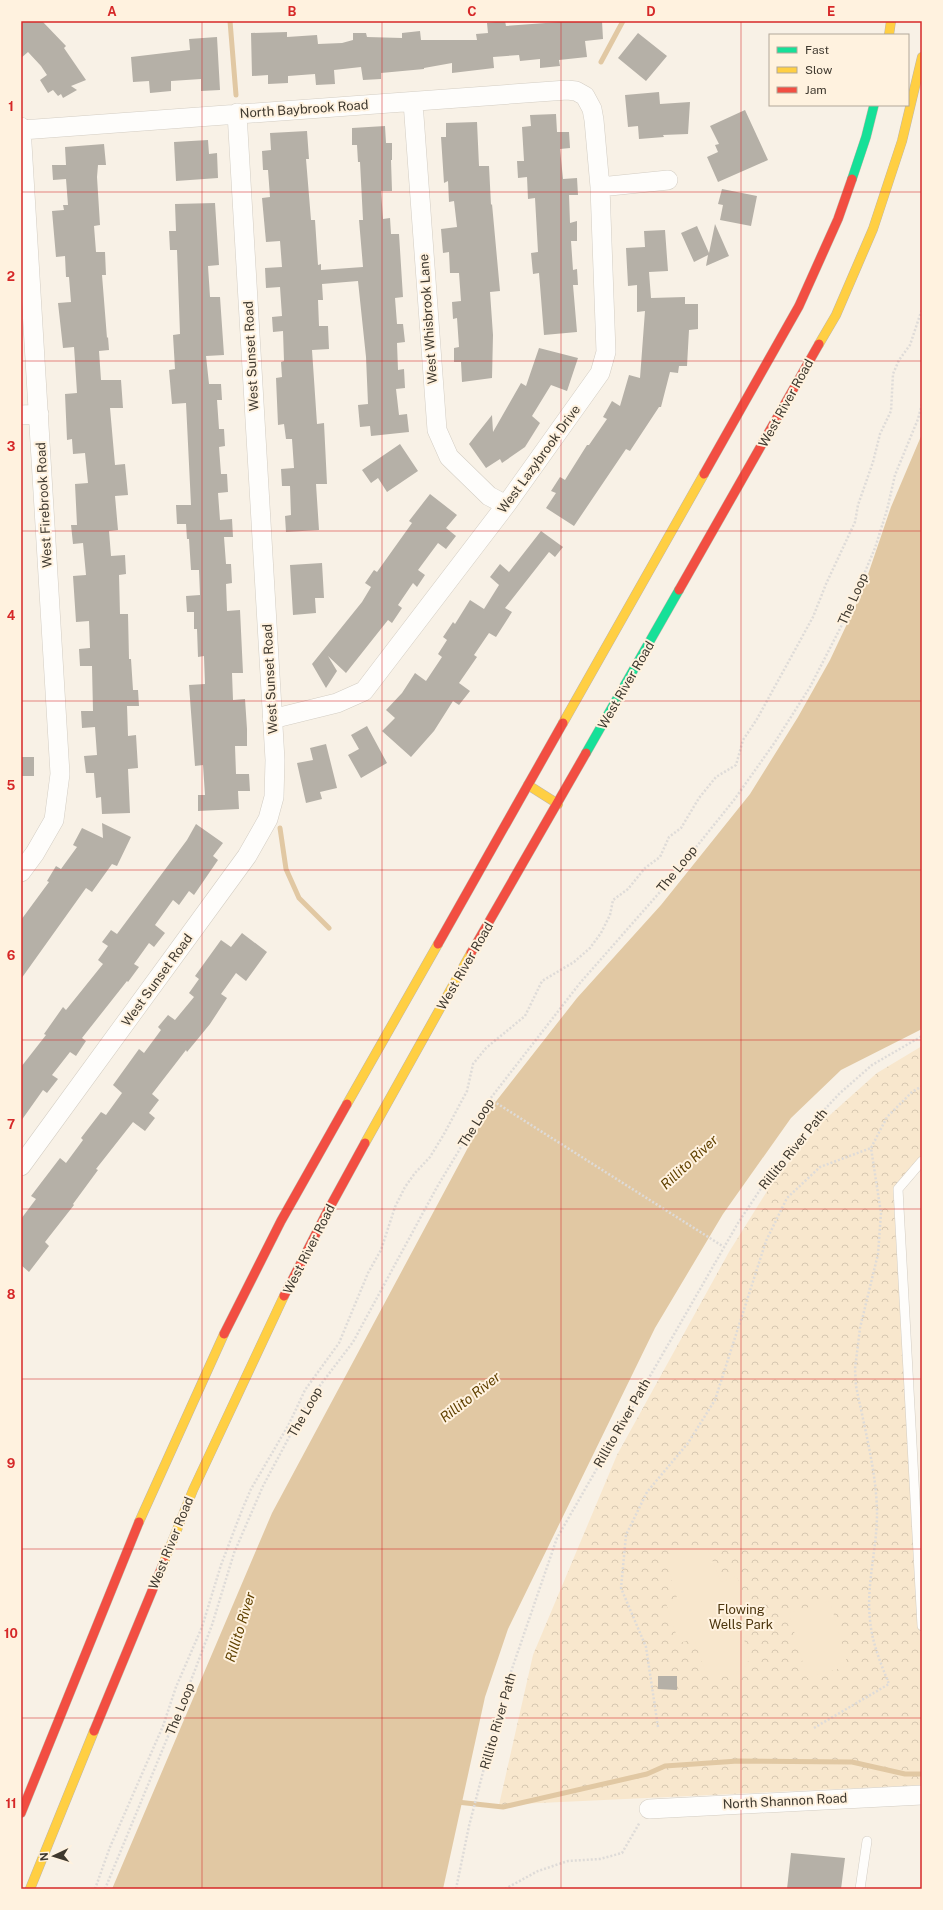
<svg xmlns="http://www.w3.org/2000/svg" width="943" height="1910" viewBox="0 0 943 1910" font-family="'Public Sans',sans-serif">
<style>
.forest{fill:url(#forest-crowns)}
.garden{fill:#f8e7cd}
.water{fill:#e1c8a3}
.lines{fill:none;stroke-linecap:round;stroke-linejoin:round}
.stream{stroke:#e1c8a3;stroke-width:5}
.building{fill:#b5b0a7}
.lane-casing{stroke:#d3cdc3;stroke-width:10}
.street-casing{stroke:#d3cdc3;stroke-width:20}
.fast-casing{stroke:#bfb7aa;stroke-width:10}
.slow-casing{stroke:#bfb7aa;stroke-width:10}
.jam-casing{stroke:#bfb7aa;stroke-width:10}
.path{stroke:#dedbd8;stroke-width:2.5;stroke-dasharray:2 2;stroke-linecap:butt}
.lane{stroke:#fefdfb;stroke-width:9}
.street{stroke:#fefdfb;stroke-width:19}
.fast{stroke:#16e098;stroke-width:9}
.slow{stroke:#ffcf43;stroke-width:9}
.jam{stroke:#f24e42;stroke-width:9}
.grid{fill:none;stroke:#d62828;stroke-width:1;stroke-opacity:0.55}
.labels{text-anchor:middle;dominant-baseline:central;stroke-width:4;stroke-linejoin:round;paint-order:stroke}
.street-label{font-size:13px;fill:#3f392f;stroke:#fff2df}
.park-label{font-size:13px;fill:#4b340d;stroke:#fff2df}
.water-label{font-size:14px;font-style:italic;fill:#604100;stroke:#fff2df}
.neatline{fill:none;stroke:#d62828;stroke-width:1.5}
.grid-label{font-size:13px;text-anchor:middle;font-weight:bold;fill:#d62828}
</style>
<defs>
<pattern id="forest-crowns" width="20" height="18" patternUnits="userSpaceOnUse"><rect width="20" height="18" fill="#f8e7cd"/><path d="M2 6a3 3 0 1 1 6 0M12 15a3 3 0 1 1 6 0" fill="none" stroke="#d6c7b0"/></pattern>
</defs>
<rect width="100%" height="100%" fill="#f8f1e6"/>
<path class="forest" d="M922,1046V1154L893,1188L922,1667V1785L499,1805L533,1655L617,1455L729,1252L774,1180L821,1123L877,1073Z"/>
<path class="garden" d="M690,1545L707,1547L721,1582L737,1576L751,1618L738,1624C740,1632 749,1649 749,1656C748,1676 719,1681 706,1673L694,1639L679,1643L666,1603L677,1598L668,1567L669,1557L681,1547Z
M830,1601L848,1666L807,1678L789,1613Z"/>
<path class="water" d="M922,434V1029L841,1070L791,1118L723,1214L655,1328L508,1629L485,1697L443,1889H112L272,1513L486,1114L577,998L661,905L750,794L798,717L830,660L862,592L891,507Z"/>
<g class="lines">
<path class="stream" d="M230,21L236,95
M601,62L623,21
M280,828L286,869L299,898L329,928
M457,1802L503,1807L647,1774L665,1766L738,1761L852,1762L905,1774H922"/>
</g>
<path class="building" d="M21,21H42L66,46L64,48L86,80L71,86L77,90L63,98L61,94L58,96L53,90L48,93L40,80L47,75L41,66L28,52L21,58Z
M505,21L506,26L573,21H602L603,39L585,41L587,57L559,60L560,66L540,68V59L520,61L519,55L493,57L494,68L452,73V63L424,68V69L381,73V79L363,80L361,67L334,70L335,84L316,85L315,74L288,76V83L268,84V75L252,76L251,33L287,32V37L317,35L318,44L342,43L353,40V33H366L367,37L402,38V33L420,31L421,40H477L476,34L488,33L487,23Z
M638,33L667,56L646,81L618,58Z
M217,37L220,90L201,91V79L171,81V91L150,93L149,81L133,82L131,57L190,50L189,39Z
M659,92L660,104L690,102L688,134L663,135L664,137L639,139L638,126L628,127L625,95Z
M745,110L768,160L718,182L707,157L718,152L715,145L719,144L710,126Z
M556,114L557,132H569L570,148L560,149L563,179L577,178L578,195H569L570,223L577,221V241H571L573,270L577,269L578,285H573L577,332L544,335L539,273L533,274L531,253L538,252L535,198L528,199L527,177L518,178L517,161H524L522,127L531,126L530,115Z
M477,122L479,166H489L491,205L492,204L500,291L490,292L493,335L492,378L462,382L461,362H454V348L459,347L457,318L453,319L452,302L461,301L459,273H450L449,252L443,253L441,229L457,227L454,201L449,202L448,181L444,183L441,137H446V123Z
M385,126L386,143H392V160H391L392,191H381L383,219L390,218L391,234H399L403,297L395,298L397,324H403L405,342L397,343L398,370L404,369L405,388L396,389L399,415L407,414L409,432L371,436L370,426L360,427L358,405L368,404L366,357L358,281L322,284L323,300H318L319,326H328L329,349L312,350L317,424L324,423L327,484H316L319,530L286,532L285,516L291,515L290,486H282L281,469L294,468L292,439H286L284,424L278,425L276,378L282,377L281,362L284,361L283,331L273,332L272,317L282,316L280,287L266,288L265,268L282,267L280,241L266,242L262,198L270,197L268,170H263L262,151L271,150L270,133L307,131L309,159H306L311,220H315L318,265L321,264V270L363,267L359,220H363L360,162H358L357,145H352V128Z
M208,140L209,154L217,153L218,178L176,181L174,142Z
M104,144L106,165H98L97,177L100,225L94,226L96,252H105L106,275H102L107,338L108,337L109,350L99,351L101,380H121L123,408H110L115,465L125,464L128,495L115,496L118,530L109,531L111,556L125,555L126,574L119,575L120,614H128L129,659H131L133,690H138L139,706H127L128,736L136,735L138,768L128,769L130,813L102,814L101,797L96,798L94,773H86L84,756L97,755L95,727L82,728L81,711H93L92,666H80L79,649L90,648L89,621L76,622L73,576L86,575L83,543L73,544L71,525H77L75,484L88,483L85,453L73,454L72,439L67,440L65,394L77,393L75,361L74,347L63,348L58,303L71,302L69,277H66L65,256L56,257L52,211L64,210L63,205H68L66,179L53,180L52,165H66L65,147Z
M722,189L757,196L751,226L720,220L723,205L718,204Z
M215,203L219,265L208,266L210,297H220L224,355L206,356L209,384H221L222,400H217L219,429H224L225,446L219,447L221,474H227L228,492L218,493L220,520L232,519L233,537H224L226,564H231L232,583L226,584L227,611L240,610L243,673H232L233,700L245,699L247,729V746H235L236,774H249L250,791H238L239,809L198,811V795H205L203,765L195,766L189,685L205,684L204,656L198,657L197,629H194V612H187L186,596L200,595L199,570H191L189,539H187L186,524H177L176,505H191L186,403L172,404L169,370L175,369L173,335L180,334L177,250H170L169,231H176L175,204Z
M715,224L729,256L706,266L708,255L694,262L681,233L697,226L709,253Z
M665,230L668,271L649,272L651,298L685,297V304H698V329L689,330L687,366H679L678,373L670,372L661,407H659L630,451L626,449L574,526L546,508L556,493L551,491L560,477L565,480L587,445H589L607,419L603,417L612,401L620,406L629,375L640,378L645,311L637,312V285L628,286L626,248L645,247L644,231Z
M539,348L578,358L567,391L551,385L532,416L540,423L525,447L502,463L500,459L486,468L469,444L492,415L493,432L521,383L526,386Z
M400,444L418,471L387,492L378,478L371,483L362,470Z
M430,494L457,515L446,528L456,536L446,549L438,543L418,570L425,575L417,587L413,583L398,605L402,608L392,623L388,620L346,673L328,656L337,671L326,688L312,664L362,602L371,587L365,583L374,570L377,572L412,523L409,521Z
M541,531L563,547L555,557L549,552L505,608L512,612L496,637L489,633L474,655L477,657L459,683L470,691L459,705L453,701L434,731L411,757L382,731L395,718L386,710L402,693L415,673L426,681L442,657L438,654L447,640L443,637L453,622L455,624L470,600L484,609L499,585L490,577L500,564L509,572Z
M322,563L324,598H315L316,613L293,615L290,565Z
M367,726L387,763L361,778L348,755L359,749L351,735Z
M326,744L337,788L320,792L322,799L306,803L297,763L313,760L310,748Z
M21,757H34V776H21Z
M102,823L131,837L117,866L112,864L92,892L86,888L21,979V920L49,882L47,881L56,866L61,869L77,847L73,845L82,828L103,838Z
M196,824L223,843L213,856L218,860L194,895L189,891L179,905L173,900L155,925L165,933L154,947L149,943L134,964L139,967L128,982L127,981L82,1038L86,1041L76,1056L70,1052L52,1075L58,1079L47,1093L43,1090L21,1121V1067L46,1035L44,1034L63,1007L66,1010L103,964L98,960L108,946L102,942L111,930L117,934L187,840Z
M242,933L267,952L246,981L236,973L221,994L227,998L210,1024L187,1052L186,1050L152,1094L159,1100L149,1113L155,1118L145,1131L133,1122L96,1169L98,1170L73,1204L74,1205L45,1242L49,1246L29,1272L21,1265V1219L36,1199L31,1196L60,1158L66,1163L83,1140L81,1138L101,1112L106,1115L122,1093L113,1085L139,1049L144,1053L161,1030L158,1027L168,1015L175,1020L194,997L189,993L199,979L195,976L221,940L231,947Z
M658,1676H677V1690L658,1689Z
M791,1853L845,1858L841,1889H787Z"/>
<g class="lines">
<g class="lane-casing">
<path id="lane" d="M922,1161L898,1189L922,1626
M860,1889L867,1841"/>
</g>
<g class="street-casing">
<path id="street" d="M413,102L437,430L449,457L489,496L506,505
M21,127L60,774L54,820L35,853L21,872
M22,130C204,115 386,104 567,90L576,91L585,96L592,109L594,120L600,187L606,352L600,373L506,505L364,691L337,703L272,719
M600,187L668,180
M21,415L39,414
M21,1166L247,856L268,819L274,797L275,760L237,113
M649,1809L922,1795"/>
</g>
<g class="fast-casing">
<path id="fast" d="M852,179L866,137L874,105
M586,753L679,590"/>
</g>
<g class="slow-casing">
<path id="slow" d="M889,35L891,21
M819,344L836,315L873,229L902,141L922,57
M563,723L704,474
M528,785L558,804
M347,1104L438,944
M365,1143L471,953
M139,1522L224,1334
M164,1562L193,1490L284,1296
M30,1889L94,1731"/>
</g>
<g class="jam-casing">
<path id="jam" d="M704,474L799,306L838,219L852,179
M679,590L819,344
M438,944L563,723
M471,953L586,753
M284,1296L325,1216L365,1143
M224,1334L281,1221L347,1104
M94,1731L164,1562
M21,1813L139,1522"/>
</g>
<path class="path" d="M490,1099L724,1247
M658,1727L646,1647L621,1588L626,1535L647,1492L688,1443L715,1400L766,1241L787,1198L820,1167L871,1148
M814,1728L889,1684C881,1664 872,1643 870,1620C866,1585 877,1549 877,1514C877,1474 864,1426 856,1386L855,1369L860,1328L878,1254L881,1213L871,1148L887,1117L912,1092L922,1086
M95,1889L110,1847L163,1726L176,1687L202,1627L221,1565L242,1510L251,1489L289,1424L305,1390L339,1343L368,1273L381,1250L395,1207L405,1187L415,1173L430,1157L444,1134L467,1091L473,1064L486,1048L525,1016L542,981L574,962L590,948L601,933L610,915L613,900L628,889L645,868L660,857L669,837L681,828L699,798L716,777L736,765L743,740L757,719L813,617L826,584L855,522L858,505L873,462L880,434L891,411L893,374L899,360L910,345L922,309
M105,1889L190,1683L212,1625L234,1553L263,1486L309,1400L353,1342L437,1187L490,1099L580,983L660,892L734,800L775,742L810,687L847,615L875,548L887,510L895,475L918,419L922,404
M456,1889L469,1826L503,1695L557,1538L738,1223L772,1172L811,1124L839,1094L872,1065L922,1036
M505,1889L538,1871L568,1861L600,1859L622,1853L640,1822"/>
<use href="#lane" class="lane"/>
<use href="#street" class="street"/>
<use href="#fast" class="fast"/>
<use href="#slow" class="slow"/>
<use href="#jam" class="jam"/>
</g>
<path class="grid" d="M202,21V1889M382,21V1889M561,21V1889M741,21V1889M21,192H922M21,361H922M21,531H922M21,701H922M21,870H922M21,1040H922M21,1209H922M21,1379H922M21,1549H922M21,1718H922"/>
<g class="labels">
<g class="street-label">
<text transform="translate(304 109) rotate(-4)">North Baybrook Road</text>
<text transform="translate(428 319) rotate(-94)">West Whisbrook Lane</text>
<text transform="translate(251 356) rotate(-93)">West Sunset Road</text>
<text transform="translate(786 403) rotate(-61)">West River Road</text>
<text transform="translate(539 459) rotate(-54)">West Lazybrook Drive</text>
<text transform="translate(44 505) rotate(-93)">West Firebrook Road</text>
<text transform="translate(853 599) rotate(-66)">The Loop</text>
<text transform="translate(270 679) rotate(-93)">West Sunset Road</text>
<text transform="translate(626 685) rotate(-60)">West River Road</text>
<text transform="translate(677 869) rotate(-51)">The Loop</text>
<text transform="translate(465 966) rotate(-60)">West River Road</text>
<text transform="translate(157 980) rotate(-54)">West Sunset Road</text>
<text transform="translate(476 1123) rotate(-58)">The Loop</text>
<text transform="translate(793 1149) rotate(-51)">Rillito River Path</text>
<text transform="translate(309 1249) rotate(-63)">West River Road</text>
<text transform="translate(305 1412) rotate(-60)">The Loop</text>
<text transform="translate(622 1423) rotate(-60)">Rillito River Path</text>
<text transform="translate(171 1543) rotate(-68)">West River Road</text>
<text transform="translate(180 1709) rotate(-68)">The Loop</text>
<text transform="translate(498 1721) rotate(-74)">Rillito River Path</text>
<text transform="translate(785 1801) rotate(-3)">North Shannon Road</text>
</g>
<g class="park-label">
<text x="741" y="1609">Flowing<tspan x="741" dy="15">Wells Park</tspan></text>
</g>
<g class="water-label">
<text transform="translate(689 1162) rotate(-43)">Rillito River</text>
<text transform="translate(470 1397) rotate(-38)">Rillito River</text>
<text transform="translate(240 1627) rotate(-73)">Rillito River</text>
</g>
</g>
<rect width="943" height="1910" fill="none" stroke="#fff2df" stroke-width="44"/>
<rect x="769" y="34" width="140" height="72" fill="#fff2df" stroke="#b2a899"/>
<rect x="777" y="47" width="20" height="6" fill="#16e098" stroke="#b2a899"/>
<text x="805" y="54" font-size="12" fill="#3f392f">Fast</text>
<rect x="777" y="67" width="20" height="6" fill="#ffcf43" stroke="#b2a899"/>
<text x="805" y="74" font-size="12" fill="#3f392f">Slow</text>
<rect x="777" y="87" width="20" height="6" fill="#f24e42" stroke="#b2a899"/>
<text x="805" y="94" font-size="12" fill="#3f392f">Jam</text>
<g transform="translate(54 1856) rotate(266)" stroke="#fff2df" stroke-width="3" paint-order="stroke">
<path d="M0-3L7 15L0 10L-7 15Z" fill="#3f392f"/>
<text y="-6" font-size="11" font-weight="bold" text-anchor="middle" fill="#3f392f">N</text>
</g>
<rect x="22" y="22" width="899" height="1866" class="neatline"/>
<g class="grid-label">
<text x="112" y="16">A</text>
<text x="292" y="16">B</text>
<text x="472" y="16">C</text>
<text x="651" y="16">D</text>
<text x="831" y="16">E</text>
<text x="11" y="111">1</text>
<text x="11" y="281">2</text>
<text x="11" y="451">3</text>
<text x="11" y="620">4</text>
<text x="11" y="790">5</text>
<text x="11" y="960">6</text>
<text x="11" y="1129">7</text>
<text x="11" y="1299">8</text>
<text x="11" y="1468">9</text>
<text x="11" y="1638">10</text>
<text x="11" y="1808">11</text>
</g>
</svg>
